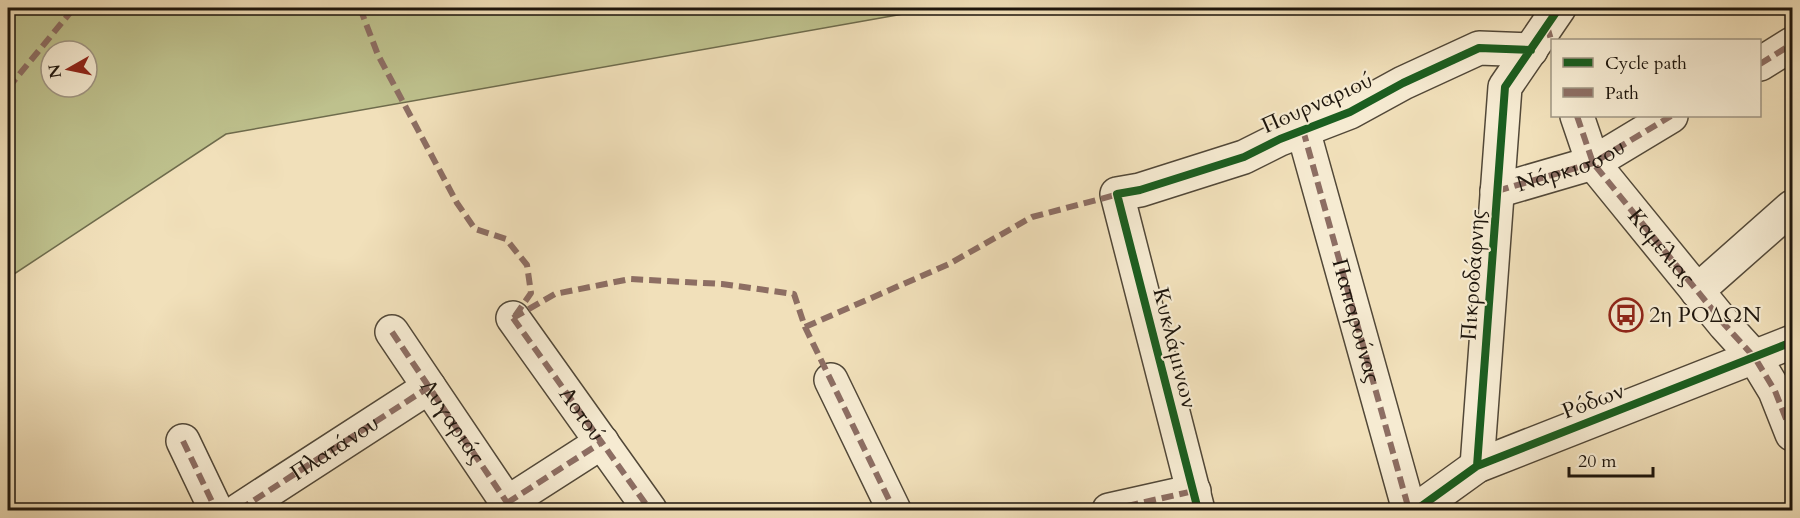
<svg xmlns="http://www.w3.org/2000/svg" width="1800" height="518" viewBox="0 0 1800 518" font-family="Cardo,serif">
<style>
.green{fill:#bec18d;stroke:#6e6b4c;stroke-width:1.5;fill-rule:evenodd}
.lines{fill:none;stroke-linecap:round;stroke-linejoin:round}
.minor-casing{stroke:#524838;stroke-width:36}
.minor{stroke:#f6ebd2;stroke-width:33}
.quiet{stroke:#8d6e63;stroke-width:6;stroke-dasharray:12 6;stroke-linecap:butt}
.cycleway-casing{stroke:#f6ebd2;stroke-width:11}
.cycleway{stroke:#1b5e20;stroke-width:8}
.labels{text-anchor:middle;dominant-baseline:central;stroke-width:4.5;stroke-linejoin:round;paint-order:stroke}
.street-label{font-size:22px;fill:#1d150c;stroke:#f6ebd2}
.poi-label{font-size:22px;fill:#1d150c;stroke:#f6ebd2;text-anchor:start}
</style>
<rect width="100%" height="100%" fill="#f1e0ba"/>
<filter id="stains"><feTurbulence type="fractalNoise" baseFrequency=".00333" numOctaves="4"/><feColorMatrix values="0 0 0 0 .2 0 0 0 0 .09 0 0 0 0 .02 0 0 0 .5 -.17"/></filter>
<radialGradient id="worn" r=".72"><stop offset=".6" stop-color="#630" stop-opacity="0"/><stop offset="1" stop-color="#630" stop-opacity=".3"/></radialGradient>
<path class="green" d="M8,8H937L226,134L8,278ZM51,51H87V87H51Z"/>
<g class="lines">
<g class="minor-casing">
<g id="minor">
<path d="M1760,64L1792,44"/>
<path d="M1577,116L1593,163L1725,325L1755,358L1775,391L1792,434"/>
<path id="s1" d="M1303,130L1409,510"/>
<path d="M1497,191L1593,163L1671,116"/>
<path d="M1697,291L1792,207"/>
<path d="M513,318L650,510"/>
<path id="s2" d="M392,332L512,510"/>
<path d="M831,380L894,510"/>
<path d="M183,441L216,510"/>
<path d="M1477,466L1505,87L1559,8"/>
<path d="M507,503L602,442"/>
<path id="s3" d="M239,510L429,387"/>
<path d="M1109,510L1194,491"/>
<path d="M1198,510L1117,194L1140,190L1244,157L1280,139L1350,112L1403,83L1479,48L1531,50"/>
<path d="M1416,510L1477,466L1792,342"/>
</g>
</g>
<use href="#minor" class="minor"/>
<g class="quiet">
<path d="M285,8L308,10L360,8"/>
<path d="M360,8L378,55L457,203L475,229L506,239L527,265L531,293L515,316"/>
<path d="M1547,26L1552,43"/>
<path d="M1760,64L1792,44"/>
<path d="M8,88L74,8"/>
<path id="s4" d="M1577,116L1593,163L1725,325L1755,358L1775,391L1792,434"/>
<path d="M1303,130L1409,510"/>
<path id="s5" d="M1497,191L1593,163L1671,116"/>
<path d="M513,318L555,294L630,279L722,284L794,294L805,327L894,510"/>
<path id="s6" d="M513,318L650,510"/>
<path d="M805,327L949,264L1032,217L1123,193"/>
<path d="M392,332L512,510"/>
<path d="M183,441L216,510"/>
<path d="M507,503L602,442"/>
<path d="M239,510L429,387"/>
<path d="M1109,510L1194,491"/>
</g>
<g class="cycleway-casing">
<path id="cycleway" d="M1477,466L1505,87L1559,8
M1198,510L1117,194L1140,190L1244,157L1280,139L1350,112L1403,83L1479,48L1531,50
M1416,510L1477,466L1792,342"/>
</g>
<use href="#cycleway" class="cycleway"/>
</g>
<defs>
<g id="bus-ring" transform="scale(1.725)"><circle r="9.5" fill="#f6ebd2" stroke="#8f2418" stroke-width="1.5"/><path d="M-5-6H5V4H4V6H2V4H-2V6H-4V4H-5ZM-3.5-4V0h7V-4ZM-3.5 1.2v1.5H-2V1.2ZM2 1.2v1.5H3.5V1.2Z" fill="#8f2418"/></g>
</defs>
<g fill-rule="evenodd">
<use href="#bus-ring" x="1626" y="315"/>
</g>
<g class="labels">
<g class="street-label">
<text transform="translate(1317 103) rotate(-24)">Πουρναριού</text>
<text stroke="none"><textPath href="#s5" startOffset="78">Νάρκισσου</textPath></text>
<text stroke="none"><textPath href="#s4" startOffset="158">Καμέλιας</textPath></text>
<text transform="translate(1473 275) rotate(-86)">Πικροδάφνης</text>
<text stroke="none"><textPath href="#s1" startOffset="198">Παπαρούνας</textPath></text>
<text transform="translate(1175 348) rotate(76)">Κυκλάμινων</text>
<text transform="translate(1593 401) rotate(-21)">Ρόδων</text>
<text stroke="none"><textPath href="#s6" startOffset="118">Λοτού</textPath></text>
<text stroke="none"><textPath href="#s2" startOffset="108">Λυγαριάς</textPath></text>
<text stroke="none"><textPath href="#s3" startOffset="114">Πλατάνου</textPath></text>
</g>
<g class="poi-label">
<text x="1649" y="315">2η ΡΟΔΩΝ</text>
</g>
</g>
<rect width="1800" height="518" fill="none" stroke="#f1e0ba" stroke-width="30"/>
<rect x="9" y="9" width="1782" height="500" fill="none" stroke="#1d150c" stroke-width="3"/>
<rect x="15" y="15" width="1770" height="488" fill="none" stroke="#1d150c" stroke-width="1.5"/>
<rect x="1551" y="39" width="210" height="78" fill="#f6ebd2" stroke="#9f9583" stroke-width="1.5"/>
<rect x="1563" y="58" width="30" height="9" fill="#1b5e20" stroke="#9f9583" stroke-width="1.5"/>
<text x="1605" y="69" font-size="18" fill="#1d150c">Cycle path</text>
<rect x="1563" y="88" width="30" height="9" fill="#8d6e63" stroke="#9f9583" stroke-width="1.5"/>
<text x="1605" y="99" font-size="18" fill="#1d150c">Path</text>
<g transform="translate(69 69) rotate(261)"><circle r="28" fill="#f6ebd2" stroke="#9f9583" stroke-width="1.5"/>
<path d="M0-4.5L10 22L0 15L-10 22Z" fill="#8f2418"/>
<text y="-9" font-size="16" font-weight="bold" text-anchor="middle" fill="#1d150c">N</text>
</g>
<path d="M1569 467v9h84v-9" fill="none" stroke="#1d150c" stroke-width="3"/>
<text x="1578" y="467" font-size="18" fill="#1d150c" stroke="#f6ebd2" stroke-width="4.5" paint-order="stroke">20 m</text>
<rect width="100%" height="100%" filter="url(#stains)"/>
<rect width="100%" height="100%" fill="url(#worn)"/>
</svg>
